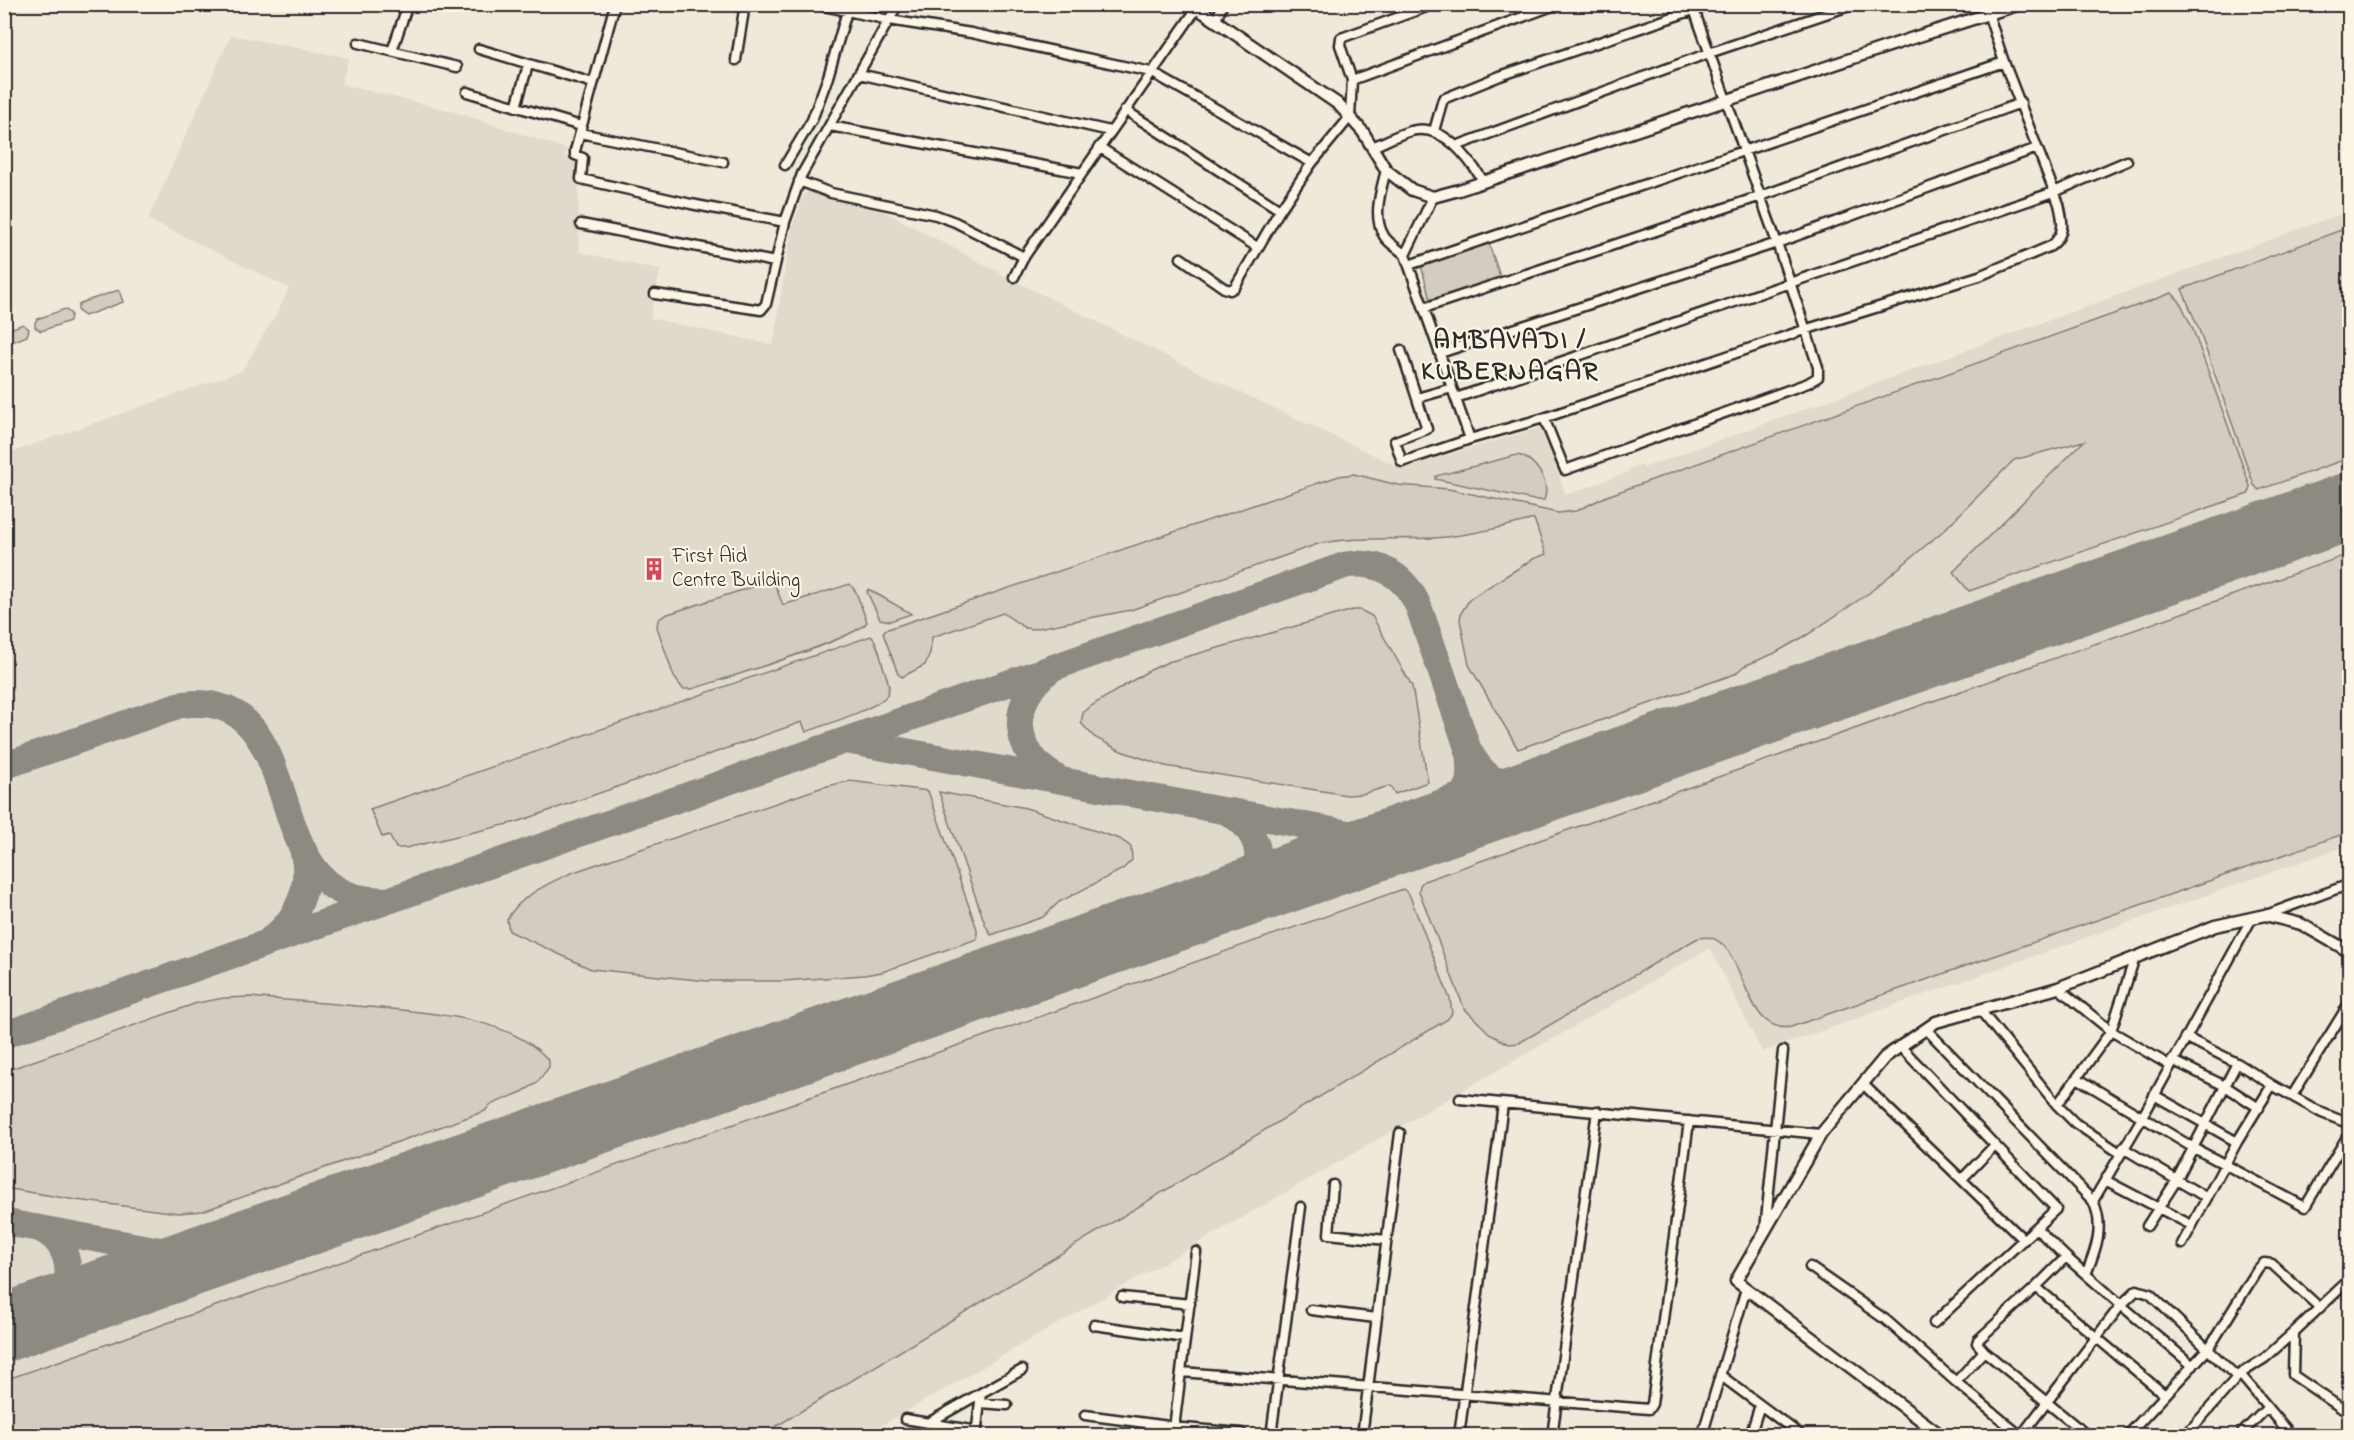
<svg xmlns="http://www.w3.org/2000/svg" width="2354" height="1440" viewBox="0 0 2354 1440" font-family="'Indie Flower',sans-serif">
<style>
.built{fill:#e0dacc}
.green{fill:#d2cdc0;stroke:#7e7c76;stroke-width:1.5}
.lines{fill:none;stroke-linecap:round;stroke-linejoin:round}
.taxiway{stroke:#8d8a82;stroke-width:27}
.runway{stroke:#8d8a82;stroke-width:68}
.minor-casing{stroke:#2b2b2b;stroke-width:13}
.tertiary-casing{stroke:#2b2b2b;stroke-width:15}
.minor{stroke:#fcf5e5;stroke-width:8}
.tertiary{stroke:#fcf5e5;stroke-width:10}
.labels{text-anchor:middle;dominant-baseline:central;stroke-width:4.5;stroke-linejoin:round;paint-order:stroke}
.poi-label{font-size:21px;fill:#2b2b2b;stroke:#fcf5e5;text-anchor:start}
.district-label{font-size:27px;font-weight:bold;letter-spacing:1.5px;fill:#2b2b2b;stroke:#fcf5e5}
</style>
<rect width="100%" height="100%" fill="#efe9da"/>
<filter id="ink" filterUnits="userSpaceOnUse"><feTurbulence type="fractalNoise" baseFrequency=".0167" numOctaves="2"/><feDisplacementMap in="SourceGraphic" scale="12" xChannelSelector="R" yChannelSelector="G"/><feConvolveMatrix kernelMatrix="1 2 1 2 8 2 1 2 1" color-interpolation-filters="sRGB"/></filter>
<g filter="url(#ink)">
<path class="built" d="M231,35L349,58L341,84L455,112L567,149L564,157L578,159L579,252L660,270L650,318L773,345L791,230L803,197L810,189L872,205L1021,284L1235,390L1402,468L1542,427L1566,495L1629,472V469L1642,465L1643,468L2349,211V845L1762,1052L1710,948L865,1435H5L4,455L242,371L279,309L289,288L148,219Z"/>
<path class="green" d="M2349,227V458L2259,490L2254,485L2199,330L2182,289Z
M1489,244L1501,279L1430,300L1421,265Z
M119,290L123,302L85,316L78,311V307L80,303Z
M2172,293L2180,302L2192,327L2250,486V491L2248,494L1969,591L1953,572L2084,441L2014,460L1943,531L1869,593L1807,635L1773,654L1744,666L1735,674L1518,749L1469,665L1460,620L1461,613L1469,600L1477,594L1533,559L1546,554L1534,519C1501,528 1468,536 1433,538C1395,540 1356,536 1318,544L1131,610L1033,629L1025,628L1003,613L932,637L930,653L925,665L902,677L898,674L883,633L885,630L1339,476L1354,474L1398,485L1449,489L1558,513L1576,511L1607,496Z
M65,309L71,314L70,321L41,331L35,327V323L37,319Z
M23,324L29,329L27,336L5,345V331Z
M1517,455C1535,458 1551,482 1544,500H1534L1435,479L1436,476Z
M2349,554V832L1791,1027C1737,1036 1747,922 1696,939L1519,1043L1509,1044L1491,1035L1464,1008L1419,891L1420,885L1424,881Z
M770,581L775,585L783,605L850,584L856,592L867,622C857,639 720,680 692,689H683L674,677L657,627L658,620L665,615Z
M868,589L910,613L911,614L890,621L880,619L867,592Z
M1353,610H1360L1372,616L1412,686L1428,782L1395,794L1390,786L1362,794L1347,795L1165,766L1121,751L1094,737L1081,723L1083,713L1091,706L1148,671L1168,662Z
M871,636C878,642 880,656 883,666C885,674 891,684 888,693C884,707 821,726 806,732L802,722L517,822L406,848H396L389,835L382,837L370,809Z
M850,781L928,791L977,929V939L882,972L864,975L784,981H707L591,969L509,931L507,920C518,897 549,883 571,873L823,787Z
M939,792L1026,808L1120,839L1131,847L1132,860L1123,869L1059,902L1043,917L991,935L985,924Z
M1403,889L1409,894L1450,999L1452,1013L1448,1019L762,1435H5V1380Z
M250,997C289,1000 329,1003 369,1007C423,1012 512,1016 549,1061V1067L537,1083L522,1092L490,1105L485,1111L203,1211L178,1213L76,1200L5,1188V1071L197,1003L224,998Z"/>
<g class="lines">
<path class="taxiway" d="M1050,670C1009,700 1010,752 1056,777
M849,741L1225,811C1251,823 1268,852 1251,880C1245,889 1235,895 1227,901
M4,766L179,705C319,684 249,903 382,900
M1228,811L1377,839L1399,840
M1419,833C1458,811 1476,798 1468,750
M271,939C299,918 312,885 303,851
M4,1035L1346,565C1380,560 1406,576 1419,608L1468,749C1493,797 1524,790 1570,780
M4,1222L195,1257L216,1254
M38,1228C76,1242 78,1296 43,1314"/>
<path class="runway" d="M4,1328L2350,506"/>
<g class="minor-casing">
<path id="minor" d="M615,4L575,151V155L583,158L581,179L691,204L785,222L766,304L761,310L655,294
M814,4L889,20L971,33L1151,72L1312,163
M1216,20L1223,4
M358,43L457,67
M479,49L593,83
M392,51L408,4
M736,60L745,4
M859,74L1110,131
M1352,80L1558,4
M467,92L581,126
M516,107L528,65
M1125,110L1280,210
M830,126L1082,173
M1434,131L1443,99L1500,76L1711,4
M580,133L723,162
M1456,146L1709,53L1855,4
M1099,147L1257,247
M1372,147C1385,142 1398,134 1411,131C1443,122 1469,159 1484,182
M785,165L812,120L828,77L847,11
M1386,170C1381,190 1372,217 1384,236C1388,243 1399,249 1405,255
M799,181L831,193L936,215L955,222L1024,257
M1433,197L1405,255L1470,439L1544,418L1804,330L1979,276L2051,246C2066,234 2063,221 2059,204L2004,62L1985,4
M785,222L802,174L898,4
M581,224L775,262
M1181,258L1224,288L1230,290L1235,287L1280,210L1312,163L1350,117L1352,80L1340,45L1341,38L1435,4
M1409,265L2004,62
M1014,277L1024,257L1197,8
M1424,308L1761,196L2021,103
M1401,350L1427,429L1395,441L1402,462L1470,439
M1440,353L1777,243L2037,148
M1417,398L1452,388
M1456,398L2054,192L2127,161
M1544,418L1565,470L1808,383L1818,377V367L1777,243L1692,4
M2266,915L2350,884
M2058,988L2111,1031L2135,957
M1980,1010L2057,1105L2111,1031L2169,1065
M1926,1029L2093,1201L2142,1118L2252,918
M2185,1037L2237,1063L2272,1085L2322,1113L2350,1124
M1900,1046L2056,1209L1934,1323
M2172,1060L2225,1086L2259,1108
M2077,1078L2192,1147L2305,1207L2350,1132
M1863,1084L2024,1240
M2154,1095L2237,1142
M2292,1096L2350,1002
M1460,1099L1821,1134
M2057,1105L2075,1123L2120,1153
M2123,1148L2207,1198
M1962,1179L1995,1145
M2105,1180L2191,1225
M1333,1185L1329,1234L1386,1240
M2147,1226L2176,1181L2237,1063
M1765,1230L1783,1051
M2182,1244L2237,1142L2272,1085
M1810,1267L1886,1320L1956,1382
M2086,1274C2096,1250 2105,1226 2093,1201
M2350,1279L2294,1332L2293,1375L2350,1414
M2036,1287L2165,1395
M1122,1297L1190,1304
M1311,1310L1376,1318
M1094,1325L1185,1338
M1984,1351L2088,1436
M2193,1366L2121,1305L2137,1290L2150,1294L2237,1377
M1181,1372L1649,1409L1652,1404L1689,1121
M2240,1374L2292,1436
M1720,1375L1802,1436
M980,1403L1007,1405
M1085,1415L1184,1428L1241,1433
M905,1419L977,1431
M928,1423L981,1393
M2240,1435L2268,1407
M976,1436L981,1393L1022,1370
M1173,1436L1196,1252
M1271,1436L1301,1207
M1362,1436L1400,1133
M1459,1436L1503,1104
M1552,1436L1597,1111
M1702,1436L1746,1289
M1750,1436L1760,1405
M2021,1436L1956,1382L1984,1351L1977,1343L1978,1340L2036,1287L2066,1257L2036,1228
M2021,1436L2121,1305L2066,1257
M2071,1436L2078,1427
M2127,1436L2209,1348L2258,1269L2264,1263L2272,1264L2319,1307
M2185,1436L2240,1374L2265,1358L2294,1332"/>
</g>
<g class="tertiary-casing">
<path id="tertiary" d="M1191,4L1338,104L1363,132L1386,170L1412,190L1433,197L1459,190L1916,37L2020,4
M1942,1436L1736,1281L1821,1134L1885,1057L1936,1022L2058,988L2215,926L2265,915L2301,924L2350,952"/>
</g>
<use href="#minor" class="minor"/>
<use href="#tertiary" class="tertiary"/>
</g>
</g>
<defs>
<g id="building-bare" transform="scale(1.8)"><path d="M-4-6H4V6H1V3H-1V6H-4ZM-2.5-4.3h1.7v1.8h-1.7ZM.8-4.3h1.7v1.8H.8ZM-2.5-1h1.7V.8h-1.7ZM.8-1h1.7V.8H.8Z" fill="#d1495b" stroke="#fcf5e5" stroke-width="2.5" paint-order="stroke"/></g>
</defs>
<g fill-rule="evenodd">
<use href="#building-bare" x="654" y="569"/>
</g>
<g class="labels">
<g class="poi-label">
<text x="672" y="557">First Aid<tspan x="672" dy="24">Centre Building</tspan></text>
</g>
<g class="district-label">
<text x="1510" y="341">AMBAVADI /<tspan x="1510" dy="31">KUBERNAGAR</tspan></text>
</g>
</g>
<rect width="2354" height="1440" fill="none" stroke="#fcf5e5" stroke-width="24"/>
<rect x="12" y="12" width="2330" height="1416" fill="none" stroke="#2b2b2b" stroke-width="2" filter="url(#ink)"/>
</svg>
